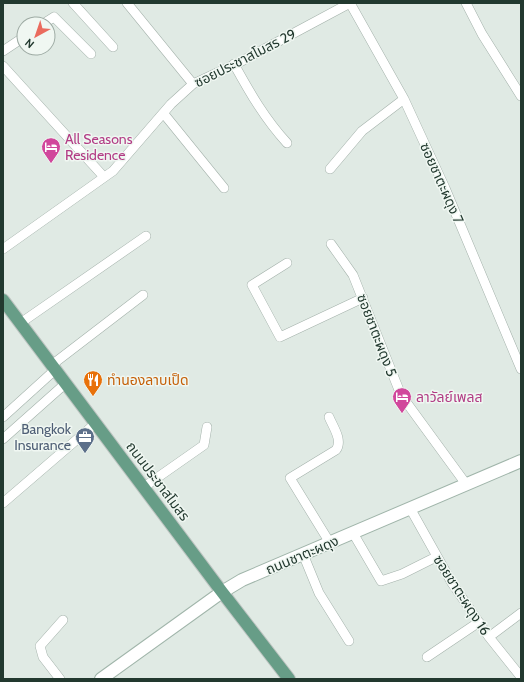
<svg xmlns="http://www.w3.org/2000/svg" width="524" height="682" viewBox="0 0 524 682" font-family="Cabin,'Noto Sans Thai',sans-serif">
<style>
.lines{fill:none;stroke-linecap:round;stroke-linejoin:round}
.street-casing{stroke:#a3b1aa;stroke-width:10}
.secondary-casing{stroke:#a0b5aa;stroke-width:14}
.primary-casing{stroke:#bdc4c1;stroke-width:14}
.street{stroke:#fff;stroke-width:9}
.secondary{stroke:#fff;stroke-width:12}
.primary{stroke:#679d87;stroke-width:12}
.labels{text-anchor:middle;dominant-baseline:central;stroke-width:3;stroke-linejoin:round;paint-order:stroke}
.street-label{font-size:14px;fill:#22392f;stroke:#f0f7f2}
.hotel-label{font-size:14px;fill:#b23c85;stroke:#f0f7f2;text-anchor:start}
.food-label{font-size:14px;fill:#c56008;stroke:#f0f7f2;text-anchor:start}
.service-label{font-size:14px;fill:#4e5e75;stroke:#f0f7f2;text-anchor:end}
</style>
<rect width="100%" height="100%" fill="#e0eae4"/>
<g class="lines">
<g class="street-casing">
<path id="street" d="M73,3L113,47
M127,3L193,84
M350,3L404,99L445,188L521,369
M466,3L482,34L521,96
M43,24L54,17L91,54
M3,51L24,37
M234,64C250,93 265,119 287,143
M3,66L104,177
M164,114L224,188
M330,169L362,131L404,99
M331,244L353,275L401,395L466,484
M3,249L113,171L171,104L193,84L240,62L350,3
M287,263L252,285L280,337L363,298
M22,322L146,236
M53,364L143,295
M3,417L56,369
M329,417C333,427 343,440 336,450L290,478L330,543
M3,439L66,383
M144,487L204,445L207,427
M3,503L96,423
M410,508L452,583L489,637L521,677
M353,533L381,581L402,574L436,557
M303,554L319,593L349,641
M489,637L521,613
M427,657L479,622
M60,679L43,657L40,646L63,620"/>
</g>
<g class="secondary-casing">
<path id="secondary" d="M101,679L222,592L242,580L521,461"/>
</g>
<g class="primary-casing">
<path id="primary" d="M3,300L222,592L289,679"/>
</g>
<use href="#street" class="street"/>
<use href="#secondary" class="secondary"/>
<use href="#primary" class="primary"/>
</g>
<defs>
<g id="hotel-pin" transform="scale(1)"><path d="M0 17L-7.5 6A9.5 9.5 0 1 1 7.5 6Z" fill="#d1479c" stroke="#f0f7f2"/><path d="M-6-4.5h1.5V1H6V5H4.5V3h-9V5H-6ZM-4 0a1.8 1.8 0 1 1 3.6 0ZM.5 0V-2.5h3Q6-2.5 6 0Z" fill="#fff"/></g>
<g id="restaurant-pin" transform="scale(1)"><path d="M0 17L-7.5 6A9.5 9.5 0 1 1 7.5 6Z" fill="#e8710a" stroke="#f0f7f2"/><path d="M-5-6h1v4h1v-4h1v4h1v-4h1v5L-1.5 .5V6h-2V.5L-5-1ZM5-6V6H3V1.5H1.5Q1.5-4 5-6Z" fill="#fff"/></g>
<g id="office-pin" transform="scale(1)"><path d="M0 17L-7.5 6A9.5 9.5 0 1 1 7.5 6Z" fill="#5c6f8a" stroke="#f0f7f2"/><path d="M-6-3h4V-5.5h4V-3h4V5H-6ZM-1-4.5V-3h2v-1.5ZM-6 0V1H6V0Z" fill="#fff"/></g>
</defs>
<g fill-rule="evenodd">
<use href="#hotel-pin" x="51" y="147"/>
<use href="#restaurant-pin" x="93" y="380"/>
<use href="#hotel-pin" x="402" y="397"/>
<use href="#office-pin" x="85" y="437"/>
</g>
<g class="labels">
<g class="street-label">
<text transform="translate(245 58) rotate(-27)">ซอยประชาสโมสร 29</text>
<text transform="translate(442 183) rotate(66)">ซอยชาตะผดุง 7</text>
<text transform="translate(377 335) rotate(69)">ซอยชาตะผดุง 5</text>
<text transform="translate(158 481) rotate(53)">ถนนประชาสโมสร</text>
<text transform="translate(302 555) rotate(-23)">ถนนชาตะผดุง</text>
<text transform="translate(462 595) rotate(57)">ซอยชาตะผดุง 16</text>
</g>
<g class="hotel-label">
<text x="65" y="139">All Seasons<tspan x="65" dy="16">Residence</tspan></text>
<text x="416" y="397">ลาวัลย์เพลส</text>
</g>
<g class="food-label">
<text x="107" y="380">ทำนองลาบเป็ด</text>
</g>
<g class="service-label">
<text x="71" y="429">Bangkok<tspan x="71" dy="16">Insurance</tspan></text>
</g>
</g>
<rect width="524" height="682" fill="none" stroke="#22392f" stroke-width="8"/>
<g transform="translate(36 36) rotate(220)"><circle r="19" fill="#f0f7f2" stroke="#9eaba4"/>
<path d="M0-3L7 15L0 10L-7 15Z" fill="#ea6b5e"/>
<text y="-6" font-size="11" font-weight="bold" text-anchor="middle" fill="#22392f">N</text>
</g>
</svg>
